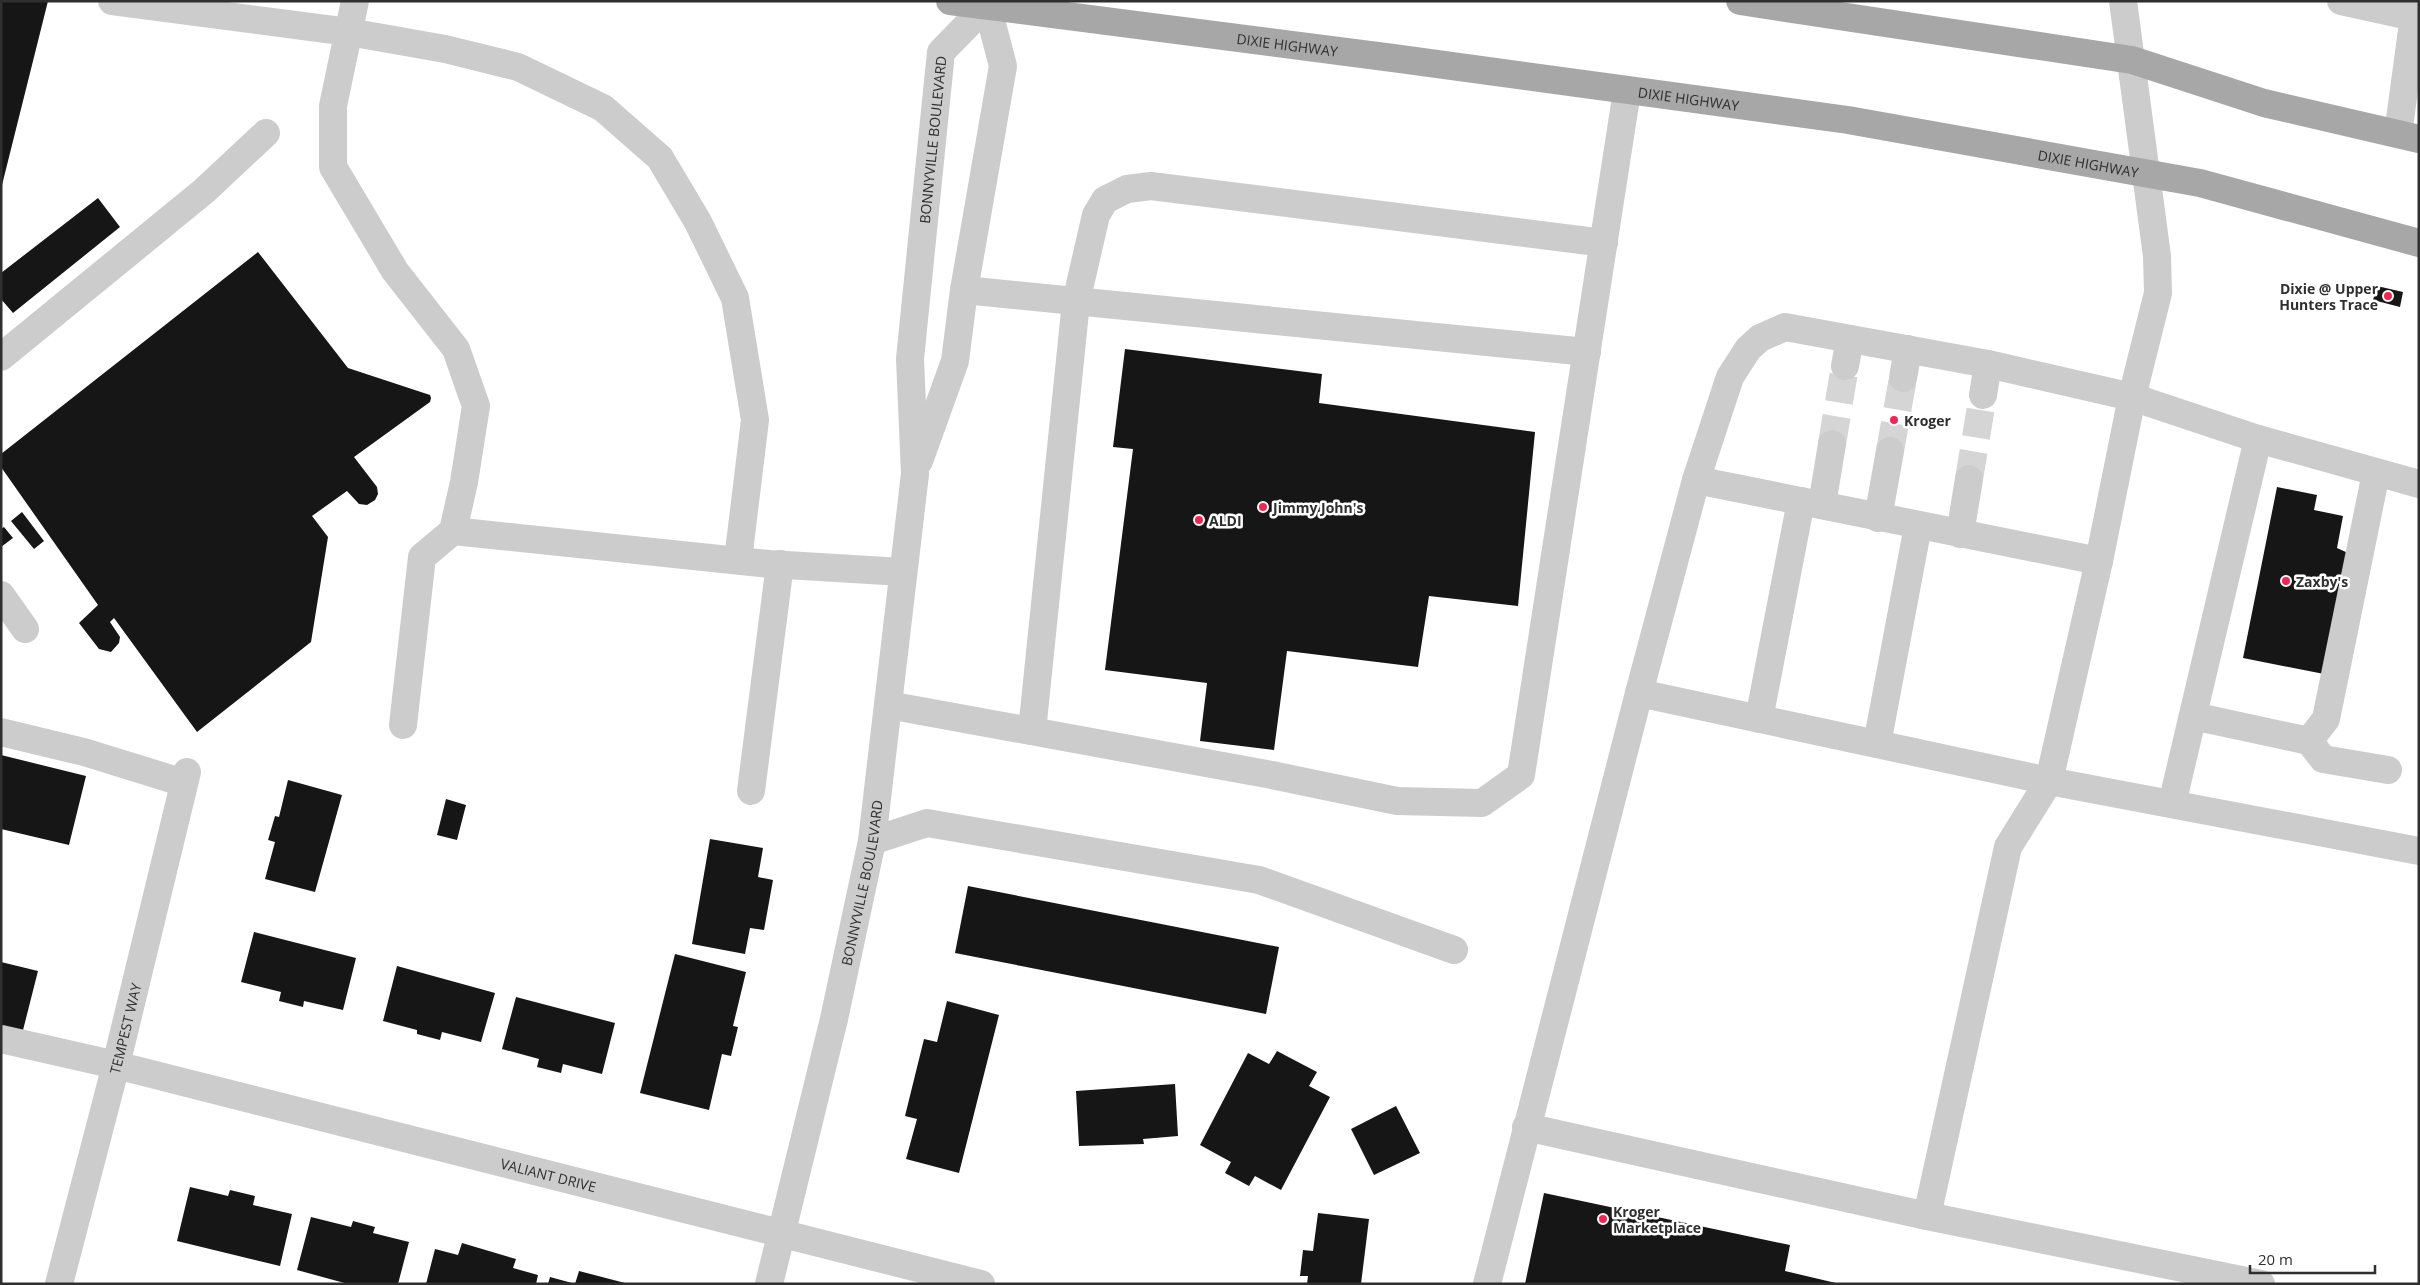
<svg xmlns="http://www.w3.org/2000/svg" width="2420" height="1285" viewBox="0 0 2420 1285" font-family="'Open Sans',sans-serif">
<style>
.building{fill:#161616}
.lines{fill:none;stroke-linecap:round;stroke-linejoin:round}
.minor-tunnel{stroke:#d5d5d5;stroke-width:28;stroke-dasharray:28 14;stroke-linecap:butt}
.minor{stroke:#ccc;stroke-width:28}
.major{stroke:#a7a7a7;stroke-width:28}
.poi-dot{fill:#ee2853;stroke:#fff;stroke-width:2}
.labels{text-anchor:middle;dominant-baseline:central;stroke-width:5;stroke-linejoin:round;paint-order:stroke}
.street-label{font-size:14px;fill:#2f2f2f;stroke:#fff}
.poi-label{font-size:14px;font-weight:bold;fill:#2f2f2f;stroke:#fff;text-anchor:start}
</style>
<rect width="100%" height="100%" fill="#fff"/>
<path class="building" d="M1,1H48L2,185H1Z
M98,198L120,227L13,313L1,299V273Z
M258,252L348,368L430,395L431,398L430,402L354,457L377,487L378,494L375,500L367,505L359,504L347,491L312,516L328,537L311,642L197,732L114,618L110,622L120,637L119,643L111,652L99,649L79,623L98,605L1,467V454Z
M2377,286L2403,292L2400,307L2373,300Z
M1125,349L1322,374L1319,403L1535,432L1518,606L1429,596L1418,667L1287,651L1274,750L1200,741L1207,683L1105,670L1133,449L1113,447Z
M2277,487L2317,495L2314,510L2343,516L2337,548L2348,553L2324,674L2243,658Z
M22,512L44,541L34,549L11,521Z
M4,527L13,538L1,547V529Z
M1,755L86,776L69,845L1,829Z
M288,780L342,795L315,892L265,879L275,842L268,840L275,816L279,817Z
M446,799L466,805L457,840L437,835Z
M710,839L763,848L758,877L773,880L764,930L750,928L745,954L692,944Z
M968,886L1279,947L1266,1014L955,953Z
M254,932L356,958L343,1010L304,1001L303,1007L279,1001L281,992L241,982Z
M675,954L746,972L733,1026L738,1027L731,1056L722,1054L709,1110L640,1093Z
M1,962L38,971L20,1042L1,1037Z
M397,966L495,993L481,1042L442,1032L440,1040L417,1034V1030L383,1021Z
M516,997L615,1023L602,1074L563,1064L561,1073L537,1067L539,1059L502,1049Z
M947,1001L999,1015L959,1173L906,1159L917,1119L905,1116L924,1039L937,1042Z
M1277,1051L1317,1072L1309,1086L1330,1097L1281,1190L1255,1176L1249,1186L1225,1173L1231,1162L1200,1145L1248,1053L1269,1064Z
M1175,1084L1178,1136L1143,1139L1144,1144L1079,1146L1076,1091Z
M1396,1106L1420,1153L1374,1175L1351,1129Z
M190,1187L228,1196L230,1190L255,1196L253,1205L292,1214L280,1266L177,1241Z
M1544,1193L1790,1245L1785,1271L1840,1284H1525Z
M1318,1213L1369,1219L1361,1284H1307L1308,1276H1300L1303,1250L1313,1251Z
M311,1217L351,1227L353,1221L375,1227L373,1233L409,1242L398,1284H348L297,1270Z
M462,1243L516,1259L513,1268L538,1275L536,1284H426L435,1249L458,1255Z
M579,1271L625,1283V1284H575Z
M550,1277L572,1283V1284H548Z"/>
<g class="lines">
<path class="minor-tunnel" d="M1832,444L1845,366
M1890,451L1903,378
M1969,479L1983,395"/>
<g class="minor">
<path d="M112,1L349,32L445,49L518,67L603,108L660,158L698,222L735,298L755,420L738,560"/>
<path d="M355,1L333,106V167L395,271L456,349L476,406L464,482L453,531L769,564L903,572"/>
<path d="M2341,1L2414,17"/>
<path d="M2398,134L2416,1"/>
<path d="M964,290L1587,352"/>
<path d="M1,357L204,191L266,133"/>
<path d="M1845,366L1850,339"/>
<path d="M1903,378L1908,349"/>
<path d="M1983,395L1988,364"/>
<path d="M919,461L955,361L964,290L1003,66L987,5"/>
<path d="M1696,480L2099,561"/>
<path d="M1822,505L1832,444"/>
<path d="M1878,518L1890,451"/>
<path d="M1960,534L1969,479"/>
<path d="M1,595L25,629"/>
<path d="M1639,693L1696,480L1730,377L1748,349L1760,338L1785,327L1988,364L2132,397L2258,439L2419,484"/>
<path d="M888,705L1272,775L1397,801L1482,803L1521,775L1627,91"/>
<path d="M2193,716L2309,741L2323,759L2388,770"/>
<path d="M1759,719L1801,501"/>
<path d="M403,725L422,557L453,531"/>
<path d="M1032,731L1076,302L1096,215L1105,200L1127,189L1151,186L1604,243"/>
<path d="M1,732L84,752L184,783"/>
<path d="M2309,741L2326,719L2376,473"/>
<path d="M1877,744L1918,526"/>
<path d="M751,791L780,564"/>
<path d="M2172,804L2258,439"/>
<path d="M872,841L927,823L1259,880L1454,950"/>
<path id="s1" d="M1,1039L116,1065L981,1284"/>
<path d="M1526,1127L1927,1216L2261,1284"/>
<path d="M1927,1216L2008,847L2049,781L2099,561L2132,397L2158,293L2157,256L2123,1"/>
<path id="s2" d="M59,1284L116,1065L187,772"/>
<path id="s3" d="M769,1284L834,1019L872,841L915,474L910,359L941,52L987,5"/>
<path d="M1487,1284L1639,693L2049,781L2419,851"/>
</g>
<g class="major">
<path id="s4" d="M950,1L1393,58L1848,120L2200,183L2419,243"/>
<path d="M1740,1L2132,60L2264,103L2419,139"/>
</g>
</g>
<g class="poi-dot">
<circle cx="2388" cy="296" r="5"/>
<circle cx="1894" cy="420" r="5"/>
<circle cx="1263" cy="507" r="5"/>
<circle cx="1199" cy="520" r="5"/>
<circle cx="2286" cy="581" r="5"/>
<circle cx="1603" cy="1219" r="5"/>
</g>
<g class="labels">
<g class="street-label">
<text stroke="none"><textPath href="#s4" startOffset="340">DIXIE HIGHWAY</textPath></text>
<text stroke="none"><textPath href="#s4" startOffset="745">DIXIE HIGHWAY</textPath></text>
<text stroke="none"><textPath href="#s3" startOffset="1160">BONNYVILLE BOULEVARD</textPath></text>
<text stroke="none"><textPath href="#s4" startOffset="1150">DIXIE HIGHWAY</textPath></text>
<text stroke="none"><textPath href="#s3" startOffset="412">BONNYVILLE BOULEVARD</textPath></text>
<text stroke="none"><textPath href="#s2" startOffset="264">TEMPEST WAY</textPath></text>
<text stroke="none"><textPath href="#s1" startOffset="564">VALIANT DRIVE</textPath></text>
</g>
<g class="poi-label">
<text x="2378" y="288" text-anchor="end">Dixie @ Upper<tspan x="2378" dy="16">Hunters Trace</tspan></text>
<text x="1904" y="420">Kroger</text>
<text x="1273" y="507">Jimmy John's</text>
<text x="1209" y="520">ALDI</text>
<text x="2296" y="581">Zaxby's</text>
<text x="1613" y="1211">Kroger<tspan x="1613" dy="16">Marketplace</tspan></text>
</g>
</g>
<rect width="2420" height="1285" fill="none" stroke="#2f2f2f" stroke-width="5"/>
<path d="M2250 1265v8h125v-8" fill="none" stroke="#2f2f2f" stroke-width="2.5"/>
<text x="2258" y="1265" font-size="15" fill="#2f2f2f" stroke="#ffffff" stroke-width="4" paint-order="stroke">20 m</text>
</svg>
